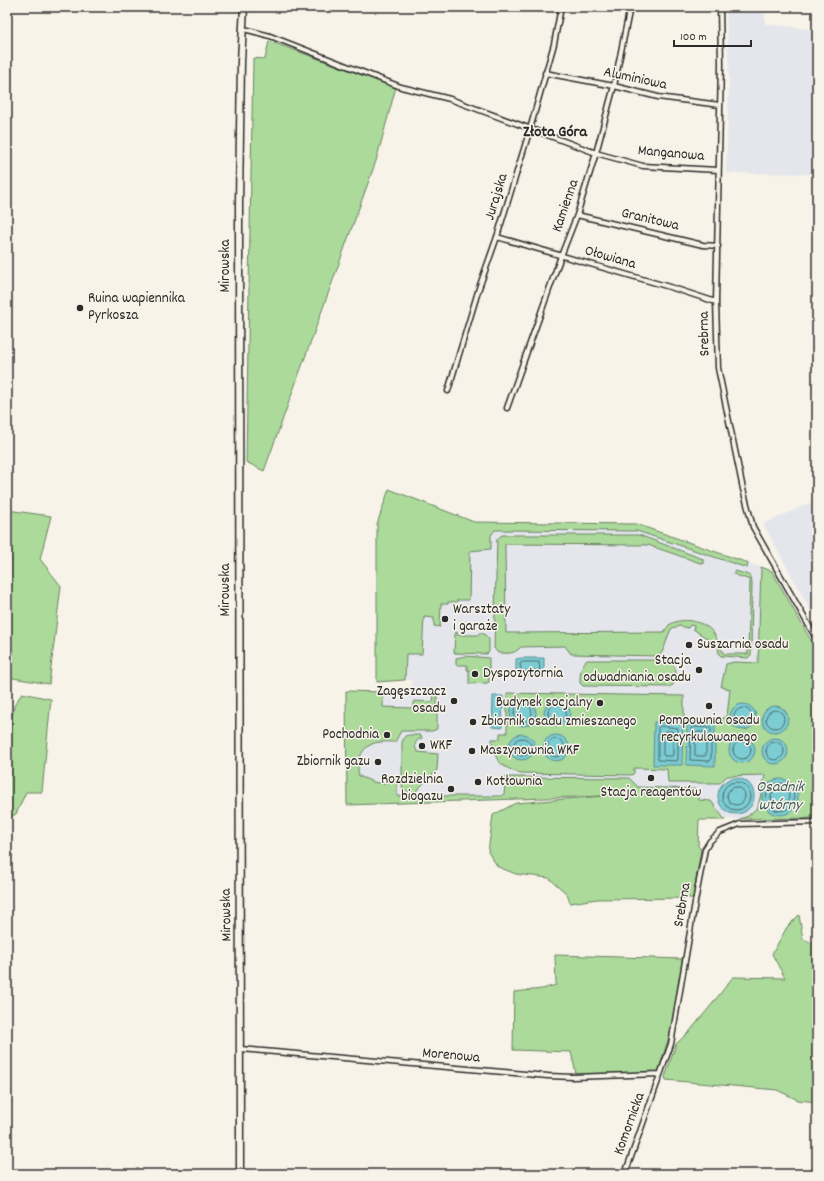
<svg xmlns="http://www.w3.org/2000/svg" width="824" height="1181" viewBox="0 0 824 1181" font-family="Dekko,sans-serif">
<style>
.built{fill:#e4e6ec}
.green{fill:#abda9a;stroke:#6b8262}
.water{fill:#7bccd3;stroke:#5b8c90}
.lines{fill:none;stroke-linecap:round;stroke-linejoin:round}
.shore{stroke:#4b6b6e;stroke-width:1}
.street-casing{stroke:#2b2b2b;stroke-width:7}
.secondary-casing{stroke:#2b2b2b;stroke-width:9}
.street{stroke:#f7f3e8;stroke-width:4}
.secondary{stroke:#f7f3e8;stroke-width:6}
.poi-dot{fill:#2b2b2b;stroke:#f7f3e8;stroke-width:1.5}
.labels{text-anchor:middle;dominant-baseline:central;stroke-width:3;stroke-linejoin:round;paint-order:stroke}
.street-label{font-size:15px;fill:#2b2b2b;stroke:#f7f3e8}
.poi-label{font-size:15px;fill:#2b2b2b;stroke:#f7f3e8;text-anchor:start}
.neighbourhood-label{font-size:16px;font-weight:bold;fill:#2b2b2b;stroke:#f7f3e8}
.water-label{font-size:16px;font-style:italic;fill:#435b5d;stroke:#f7f3e8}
</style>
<rect width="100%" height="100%" fill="#f7f3e8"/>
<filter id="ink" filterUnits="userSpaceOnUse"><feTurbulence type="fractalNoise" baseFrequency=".025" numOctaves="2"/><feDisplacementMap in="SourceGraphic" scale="8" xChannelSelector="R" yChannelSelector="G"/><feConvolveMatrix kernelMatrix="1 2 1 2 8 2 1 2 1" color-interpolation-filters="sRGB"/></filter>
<g filter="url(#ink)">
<path class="built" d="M726,7H765V24L817,30V174L726,173L729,80Z
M817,500V622L763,524Z
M429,505L474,522L636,524L772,571L817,651V818L699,820L642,795L347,805L346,691L411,692L412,680H405L406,654H420Z"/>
<path class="green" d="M269,41L396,87L376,161L264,471L246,462L253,58L265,59Z
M389,489L474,522L636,524L748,563L747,568L637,531L495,530L491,535V549L470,551L469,600H457V602H448V604H441L440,627L434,626V618L424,617L422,654H406L405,680L377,682V524Z
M7,510L51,516L40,559L61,586L49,684L7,677Z
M502,535H639L703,559V564L648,545L505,544L506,633L664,632C666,630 667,627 669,625C682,616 706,621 714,634C718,640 720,648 724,654H748L750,580L733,574L735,571L749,575L752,581L751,655L748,658L721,656L719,654L718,646L693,629L694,626L690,625L688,628L680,626L672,628C666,637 666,649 659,656L571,654L565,646L521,647C513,655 509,653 498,653L494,648L497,539Z
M761,567L772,571L817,651V818L740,819L748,816L758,807L765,775L727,776L720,783H668L667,769L634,768V773L632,775L521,773C502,768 493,761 492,739H500V733H507V693L684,696V719L720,720L727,716L730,689L721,687L726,664L734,662L758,663Z
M457,632V635H479V633H483L489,639V652L487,654L454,653L455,633Z
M466,656L489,658V682L487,683L469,684V670H467V665H456V658Z
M587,660H664C678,664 678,673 673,685L669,687L583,686L580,683C580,674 580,666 587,660Z
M346,691L383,692V707L413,708L414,701L433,702L434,692L437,693V729L432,731H401L395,742C388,742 378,741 372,744C360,749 356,764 359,776L373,782L384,784L397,777V796H501L504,794L506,777H510L629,778L638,787L695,789L699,795V800L711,801L725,820H699L698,846L701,849L693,898L597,899L570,903L567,894L549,878L516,874L498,867L488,852L493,815L516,803L603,796L347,805Z
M22,693L51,699L42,792H26L16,814L7,819V750L14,706Z
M409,735H421L422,738C415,740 413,746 418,752L438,754L437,770L415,792L411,793L403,789L402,785V742L405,736Z
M799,915L803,939L817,945V1102L798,1100L777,1090L666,1080L665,1077L676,1044L690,1031L713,1003L733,977L785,978L772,954L787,927Z
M555,955L684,959L671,1030L657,1076L577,1078L571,1052L513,1050L514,992L542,989L556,985Z"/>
<path class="water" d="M521,658H544V675H522L521,674H516V659Z
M493,696H503L502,728L492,727Z
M510 713a13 13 0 1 1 26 0a13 13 0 1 1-26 0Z
M544 713a13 13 0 1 1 26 0a13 13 0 1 1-26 0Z
M730 717a13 13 0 1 1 26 0a13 13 0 1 1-26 0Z
M762 719a13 13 0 1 1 26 0a13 13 0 1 1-26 0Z
M654,722L683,723L682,765H653Z
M687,723H715V766L686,765Z
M509 747a13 13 0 1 1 26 0a13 13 0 1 1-26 0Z
M543 748a13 13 0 1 1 26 0a13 13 0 1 1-26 0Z
M729 750a13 13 0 1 1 26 0a13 13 0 1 1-26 0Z
M762 751a13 13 0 1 1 26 0a13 13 0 1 1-26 0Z
M718 796a18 18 0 1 1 36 0a18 18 0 1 1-36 0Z
M762 797a18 18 0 1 1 36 0a18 18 0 1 1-36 0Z"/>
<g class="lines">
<path class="shore" d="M523,662H539L540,670L525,671L521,670L520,664Z
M514 713a9 9 0 1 1 18 0a9 9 0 1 1-18 0Z
M548 713a9 9 0 1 1 18 0a9 9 0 1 1-18 0Z
M734 717a9 9 0 1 1 18 0a9 9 0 1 1-18 0Z
M766 719a9 9 0 1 1 18 0a9 9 0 1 1-18 0Z
M660,726L678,728V759L677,761L658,760V728Z
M693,727L711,728V760L710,761L690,760L691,728Z
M665,731H672L673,733V754L672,756H664L663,754V733Z
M697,732H704L706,733V755L704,756H697L695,755V734Z
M513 747a9 9 0 1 1 18 0a9 9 0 1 1-18 0Z
M547 748a9 9 0 1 1 18 0a9 9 0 1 1-18 0Z
M733 750a9 9 0 1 1 18 0a9 9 0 1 1-18 0Z
M766 751a9 9 0 1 1 18 0a9 9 0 1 1-18 0Z
M722 796a14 14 0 1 1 28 0a14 14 0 1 1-28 0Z
M766 797a14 14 0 1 1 28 0a14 14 0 1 1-28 0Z
M727 796a9 9 0 1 1 18 0a9 9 0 1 1-18 0Z
M771 797a9 9 0 1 1 18 0a9 9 0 1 1-18 0Z"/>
<g class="street-casing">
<path id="street" d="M720,7L721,64L716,302L718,368L743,489L753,527L817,640
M242,29L248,30L270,36L401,87L450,99L596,153L643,166L718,170
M545,73L614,86L658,97L720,105
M577,215L703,245L718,246
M497,237L673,288L716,302
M448,391L479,288L497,237L530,129L554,44L561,7
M507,408L561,256L577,215L596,153L614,86L630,7
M240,1049L548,1076L573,1077L660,1074
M625,1174L671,1044L695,902L705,849L710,841L720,832L740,824L817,822"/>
</g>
<g class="secondary-casing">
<path id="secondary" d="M240,1174L239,203L241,61L244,7"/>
</g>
<use href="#street" class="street"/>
<use href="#secondary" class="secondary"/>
</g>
</g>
<g class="poi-dot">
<circle cx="80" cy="308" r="4"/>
<circle cx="445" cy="619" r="4"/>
<circle cx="689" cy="645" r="4"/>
<circle cx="699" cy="670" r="4"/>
<circle cx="475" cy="674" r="4"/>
<circle cx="454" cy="701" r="4"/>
<circle cx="600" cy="703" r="4"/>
<circle cx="709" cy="706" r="4"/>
<circle cx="473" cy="722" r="4"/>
<circle cx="387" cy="735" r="4"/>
<circle cx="422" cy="746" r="4"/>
<circle cx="472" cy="751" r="4"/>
<circle cx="378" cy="762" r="4"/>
<circle cx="651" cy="778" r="4"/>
<circle cx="478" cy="782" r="4"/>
<circle cx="451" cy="789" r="4"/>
</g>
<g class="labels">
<g class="street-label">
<text transform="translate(635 79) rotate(12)">Aluminiowa</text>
<text transform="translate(671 154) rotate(5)">Manganowa</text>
<text transform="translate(497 197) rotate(-73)">Jurajska</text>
<text transform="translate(566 206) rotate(-71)">Kamienna</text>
<text transform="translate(650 220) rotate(13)">Granitowa</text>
<text transform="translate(610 258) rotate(16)">Ołowiana</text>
<text transform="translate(226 266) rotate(-90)">Mirowska</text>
<text transform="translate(705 334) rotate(-91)">Srebrna</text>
<text transform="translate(226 590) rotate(-90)">Mirowska</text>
<text transform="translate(683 905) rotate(-80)">Srebrna</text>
<text transform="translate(227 915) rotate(-91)">Mirowska</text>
<text transform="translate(451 1056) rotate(5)">Morenowa</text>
<text transform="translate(630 1124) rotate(-70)">Komornicka</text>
</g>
<g class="poi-label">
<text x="88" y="299">Ruina wapiennika<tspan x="88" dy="17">Pyrkosza</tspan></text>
<text x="453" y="610">Warsztaty<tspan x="453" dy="17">i garaże</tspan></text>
<text x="697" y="645">Suszarnia osadu</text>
<text x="691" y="661" text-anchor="end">Stacja<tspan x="691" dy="17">odwadniania osadu</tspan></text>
<text x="483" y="674">Dyspozytornia</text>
<text x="446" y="692" text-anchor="end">Zagęszczacz<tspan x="446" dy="17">osadu</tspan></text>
<text x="592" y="703" text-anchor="end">Budynek socjalny</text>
<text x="709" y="721" text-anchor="middle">Pompownia osadu<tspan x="709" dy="17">recyrkulowanego</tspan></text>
<text x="481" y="722">Zbiornik osadu zmieszanego</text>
<text x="379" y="735" text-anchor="end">Pochodnia</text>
<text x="430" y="746">WKF</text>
<text x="480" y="751">Maszynownia WKF</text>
<text x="370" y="762" text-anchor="end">Zbiornik gazu</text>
<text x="443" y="780" text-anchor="end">Rozdzielnia<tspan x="443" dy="17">biogazu</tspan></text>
<text x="486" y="782">Kotłownia</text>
<text x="651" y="793" text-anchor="middle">Stacja reagentów</text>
</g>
<g class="neighbourhood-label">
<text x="555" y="132">Złota Góra</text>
</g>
<g class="water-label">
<text x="780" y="787">Osadnik<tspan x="780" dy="18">wtórny</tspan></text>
</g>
</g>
<rect width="824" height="1181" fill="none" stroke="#f7f3e8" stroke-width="24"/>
<rect x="12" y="12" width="800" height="1157" fill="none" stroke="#2b2b2b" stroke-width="1.5" filter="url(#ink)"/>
<path d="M674 40v6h77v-6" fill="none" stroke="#2b2b2b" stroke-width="2"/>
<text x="680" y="40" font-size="12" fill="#2b2b2b" stroke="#f7f3e8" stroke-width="3" paint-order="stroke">100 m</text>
</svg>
